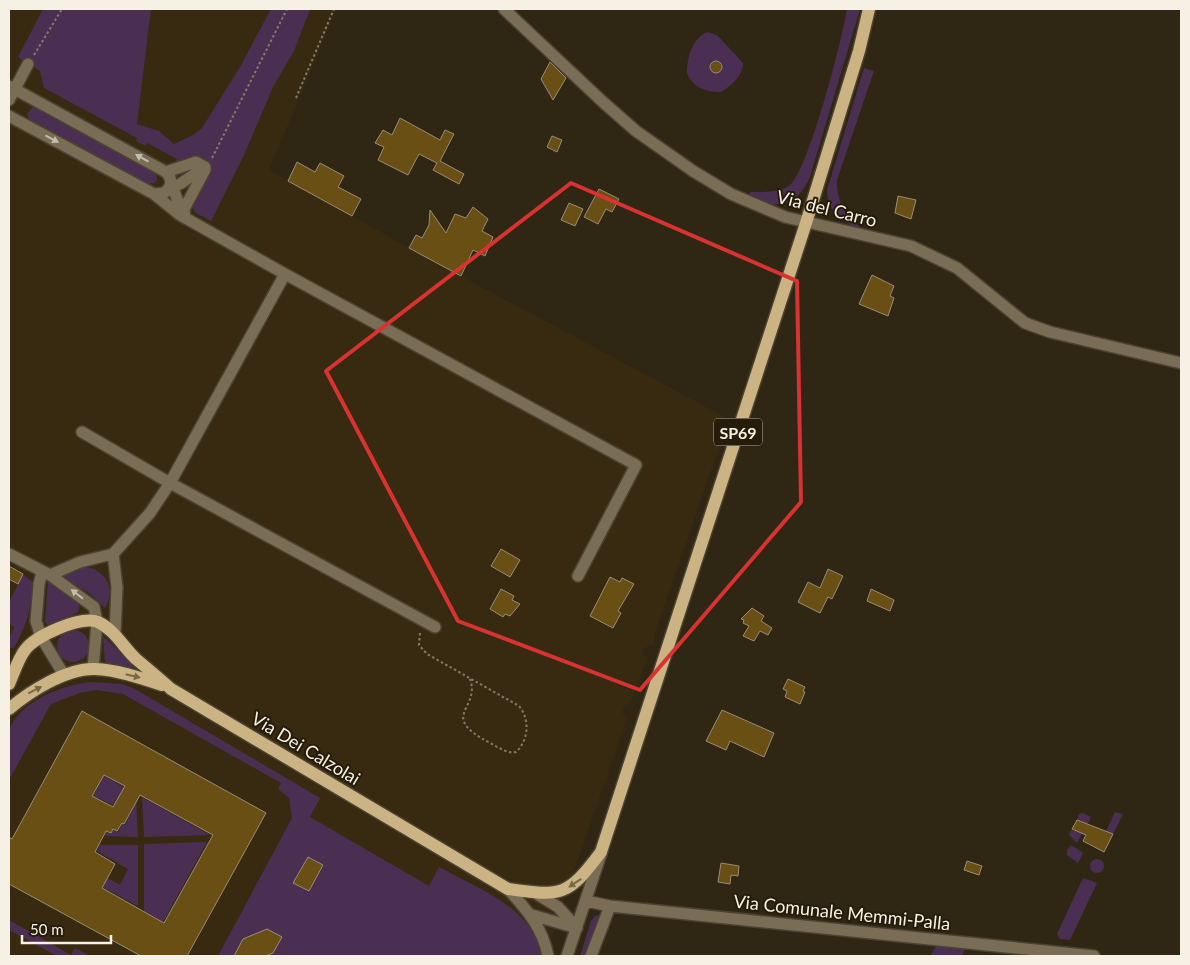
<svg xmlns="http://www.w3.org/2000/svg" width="1190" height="965" viewBox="0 0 1190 965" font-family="Lato,sans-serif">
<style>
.built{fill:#372a11}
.green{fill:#4b2f52}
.building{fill:#694f13;stroke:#988d78;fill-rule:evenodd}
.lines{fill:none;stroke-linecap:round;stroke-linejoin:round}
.minor-casing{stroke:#4b4231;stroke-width:14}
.major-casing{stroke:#4b4231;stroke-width:15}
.path{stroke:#827b6c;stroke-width:2;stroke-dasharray:2.5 2.5;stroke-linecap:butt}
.minor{stroke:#796d56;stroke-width:11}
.major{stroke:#ccb383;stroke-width:12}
.oneway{fill:#c4bcac}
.oneway2{fill:#786846}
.marked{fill:none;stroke:#d83231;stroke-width:4;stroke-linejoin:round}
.labels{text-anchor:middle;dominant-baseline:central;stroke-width:4;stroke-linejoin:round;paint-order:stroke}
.shield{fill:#251c0a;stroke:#b7b0a3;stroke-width:1}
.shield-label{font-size:16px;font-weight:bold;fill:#f6f0e5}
.street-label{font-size:18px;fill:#f6f0e5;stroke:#251c0a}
</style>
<rect width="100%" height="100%" fill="#2f2614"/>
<path class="built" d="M9,9H337L269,170L433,261L729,419L655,633L654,645L646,647L642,653L647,659L629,705L626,704L622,713L627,716L617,747L545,956H9Z"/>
<path class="green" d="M43,9H151L137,124L159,131L174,144L193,135L202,128L240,67L271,9H310L294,51L273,87L244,155L211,221L196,213L191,206L213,167L201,158L177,164L175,162L177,159L147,143L146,146L136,141L137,138L44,88L40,71L18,57Z
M847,9H860L858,16L809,180C793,209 776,209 749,197L750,192C763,192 781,193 791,184C810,165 842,39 847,9Z
M707,32L717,35L743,63C744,75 731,86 721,92C708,93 692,87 687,73C687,58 692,39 707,32Z
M864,68L874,71L837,180C836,203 848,219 866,231C845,224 828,215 827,190Z
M34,106H38L156,172L157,180L154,183L147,184L30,121L27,114Z
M83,567C106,568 116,589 105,608L89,593L63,578L67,573Z
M23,575L33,582C32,604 26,630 13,649L9,647V638L14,627L9,623V602Z
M48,581L80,603L78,612L51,627L45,622Z
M57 646a16 16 0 1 1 32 0a16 16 0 1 1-32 0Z
M103,636L136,668L105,663Z
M89,682L121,684L133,688L320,798L310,817L429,886L439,867C477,888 534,908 542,956H218L292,818L289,798L278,789L281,783L123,694L96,690L80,693L51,704L9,780C9,768 5,740 9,730C21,701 60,686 89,682Z
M104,776L136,794L138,837L104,836L107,832L111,834L113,830L118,832L122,824L125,825L133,809L116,799L113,805L98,798L92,809L87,807Z
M142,797L210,835L144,837Z
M1115,812L1123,814L1113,834L1106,831Z
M1083,813L1091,817L1087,825L1077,820L1079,814Z
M1071,830L1082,833L1077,843L1069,835Z
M207,842L163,922L144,911V844Z
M100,845H138V906L57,863L69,857L120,885L128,869L97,851Z
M1071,845L1083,853L1078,863L1067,855V850Z
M1090 866a7 7 0 1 1 14 0a7 7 0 1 1-14 0Z
M1083,878L1097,883L1070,940L1060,939L1057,934Z
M602,914L586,956H580L591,921L595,916Z
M9,920L71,955L75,948L90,956H57L9,930Z
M938,944L966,946L962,956H930Z"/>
<path class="building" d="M710 67a6 6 0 1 1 12 0a6 6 0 1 1-12 0Z
M550,62L566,78L553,100L541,79Z
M400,118L440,140L445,130L454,134L440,161L464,174L459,184L433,170L437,163L419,154L408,175L378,160L384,147L375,143L383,130L392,135Z
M552,136L562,140L557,152L547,147Z
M297,162L315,172L320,163L344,176L338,187L361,199L352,216L288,181Z
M599,189L619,199L612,212L606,209L598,224L584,217Z
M898,196L916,200L911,219L895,213Z
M569,203L583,209L575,226L561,220Z
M473,207L488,219L482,231L493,237L485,256L473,250L461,276L409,248L416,235L422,238L429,225L430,210L446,233L455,214L466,218Z
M872,275L894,286L890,296L894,298L888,316L859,304Z
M501,549L520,560L510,577L491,566Z
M9,566L23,574L18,584L9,579Z
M828,569L843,576L832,599L828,597L820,613L798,602L808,582L820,588Z
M610,577L620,582L622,578L634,584L618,611L621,613L613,628L590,616Z
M501,589L514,596L512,600L520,604L510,616L505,614L503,617L490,609Z
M871,589L894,600L890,611L867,601Z
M752,608L764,616L761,621L772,628L768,635L760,631L754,641L743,636L749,626L743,623L744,620L741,619Z
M788,679L805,687L803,691L805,692L800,704L785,697L787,691L783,689Z
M722,710L774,733L764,757L730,741L726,750L706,741Z
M82,711L266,813L187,956H141L9,884V837L12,839ZM104,775L125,786L113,807L92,796ZM140,795L213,835L164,923L102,888L115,864L95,852L106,831L111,833L113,829L117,831L122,823L124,824Z
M1077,820L1113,834L1104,852L1083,841L1086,835L1072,829Z
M308,857L323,865L309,891L293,883Z
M967,861L982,866L979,875L964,870Z
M721,863L739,866L738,876L731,875L730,884L718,882Z
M267,929L282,937L273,953L265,956H234L243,939Z"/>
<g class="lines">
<g class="minor-casing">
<path id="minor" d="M504,9L604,103L636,131L693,171L731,194L785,217L911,246L957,268L1025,323L1050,332L1181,363
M9,86L166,172C173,179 172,187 164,193L154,194L9,116
M9,100L28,64
M166,172L196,162L205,167V170L184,209L185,218
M154,194L180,215L285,274L636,465L578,576
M183,215L174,191L170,188L180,184L205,167
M82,432L170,483L435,627
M9,554L50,575L94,607L97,622L93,669
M113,554L117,587L115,634
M42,573L39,584L36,621L41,637L64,675
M50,575L80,562L113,554L150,513L170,483L285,274
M508,889C527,910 543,928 548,956
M537,894L558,907L577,928
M586,901L610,906L1094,956
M532,915L577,928
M567,956L601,854
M591,956L610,906"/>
</g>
<g class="major-casing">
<path id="major" d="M9,684C14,673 18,659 25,650C35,636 81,615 98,622C115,630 123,647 136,659C148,669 160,679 171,689L508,889C562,897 568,896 601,852L806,223L859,51L869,9
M9,709C29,692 66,668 95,669C118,670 141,678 162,685"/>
</g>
<path class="path" d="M34,55L62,9
M296,98L334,9
M212,158L287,9
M420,633L419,645L427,654L519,706C530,719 529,740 516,752C507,754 498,747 490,743C437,715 481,710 470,679"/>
<use href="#minor" class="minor"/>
<use href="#major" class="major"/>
</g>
<defs><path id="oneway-solid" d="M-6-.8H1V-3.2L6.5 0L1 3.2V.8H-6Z" transform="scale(1.25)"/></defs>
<g class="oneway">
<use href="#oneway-solid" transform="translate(52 139) rotate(28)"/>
<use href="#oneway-solid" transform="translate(142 158) rotate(-151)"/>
<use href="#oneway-solid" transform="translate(77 594) rotate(-142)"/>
</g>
<g class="oneway2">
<use href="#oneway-solid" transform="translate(133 676) rotate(13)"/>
<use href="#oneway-solid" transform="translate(35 690) rotate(-27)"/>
<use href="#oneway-solid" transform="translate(575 883) rotate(147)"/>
</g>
<path class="marked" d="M571,183L797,281L801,502L640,690L458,621L326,371Z"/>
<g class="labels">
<rect class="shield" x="714" y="418.5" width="48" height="27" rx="4"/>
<g class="shield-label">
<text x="738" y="432">SP69</text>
</g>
<g class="street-label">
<text transform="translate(827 208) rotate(14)">Via del Carro</text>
<text transform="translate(306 748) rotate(31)">Via Dei Calzolai</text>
<text transform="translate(842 912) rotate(6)">Via Comunale Memmi-Palla</text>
</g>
</g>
<rect width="1190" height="965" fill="none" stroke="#f6f0e5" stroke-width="20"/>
<path d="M22 935v8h89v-8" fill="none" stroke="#f6f0e5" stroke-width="2.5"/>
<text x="30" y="935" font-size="15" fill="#f6f0e5" stroke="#251c0a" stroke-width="4" paint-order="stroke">50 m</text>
</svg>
